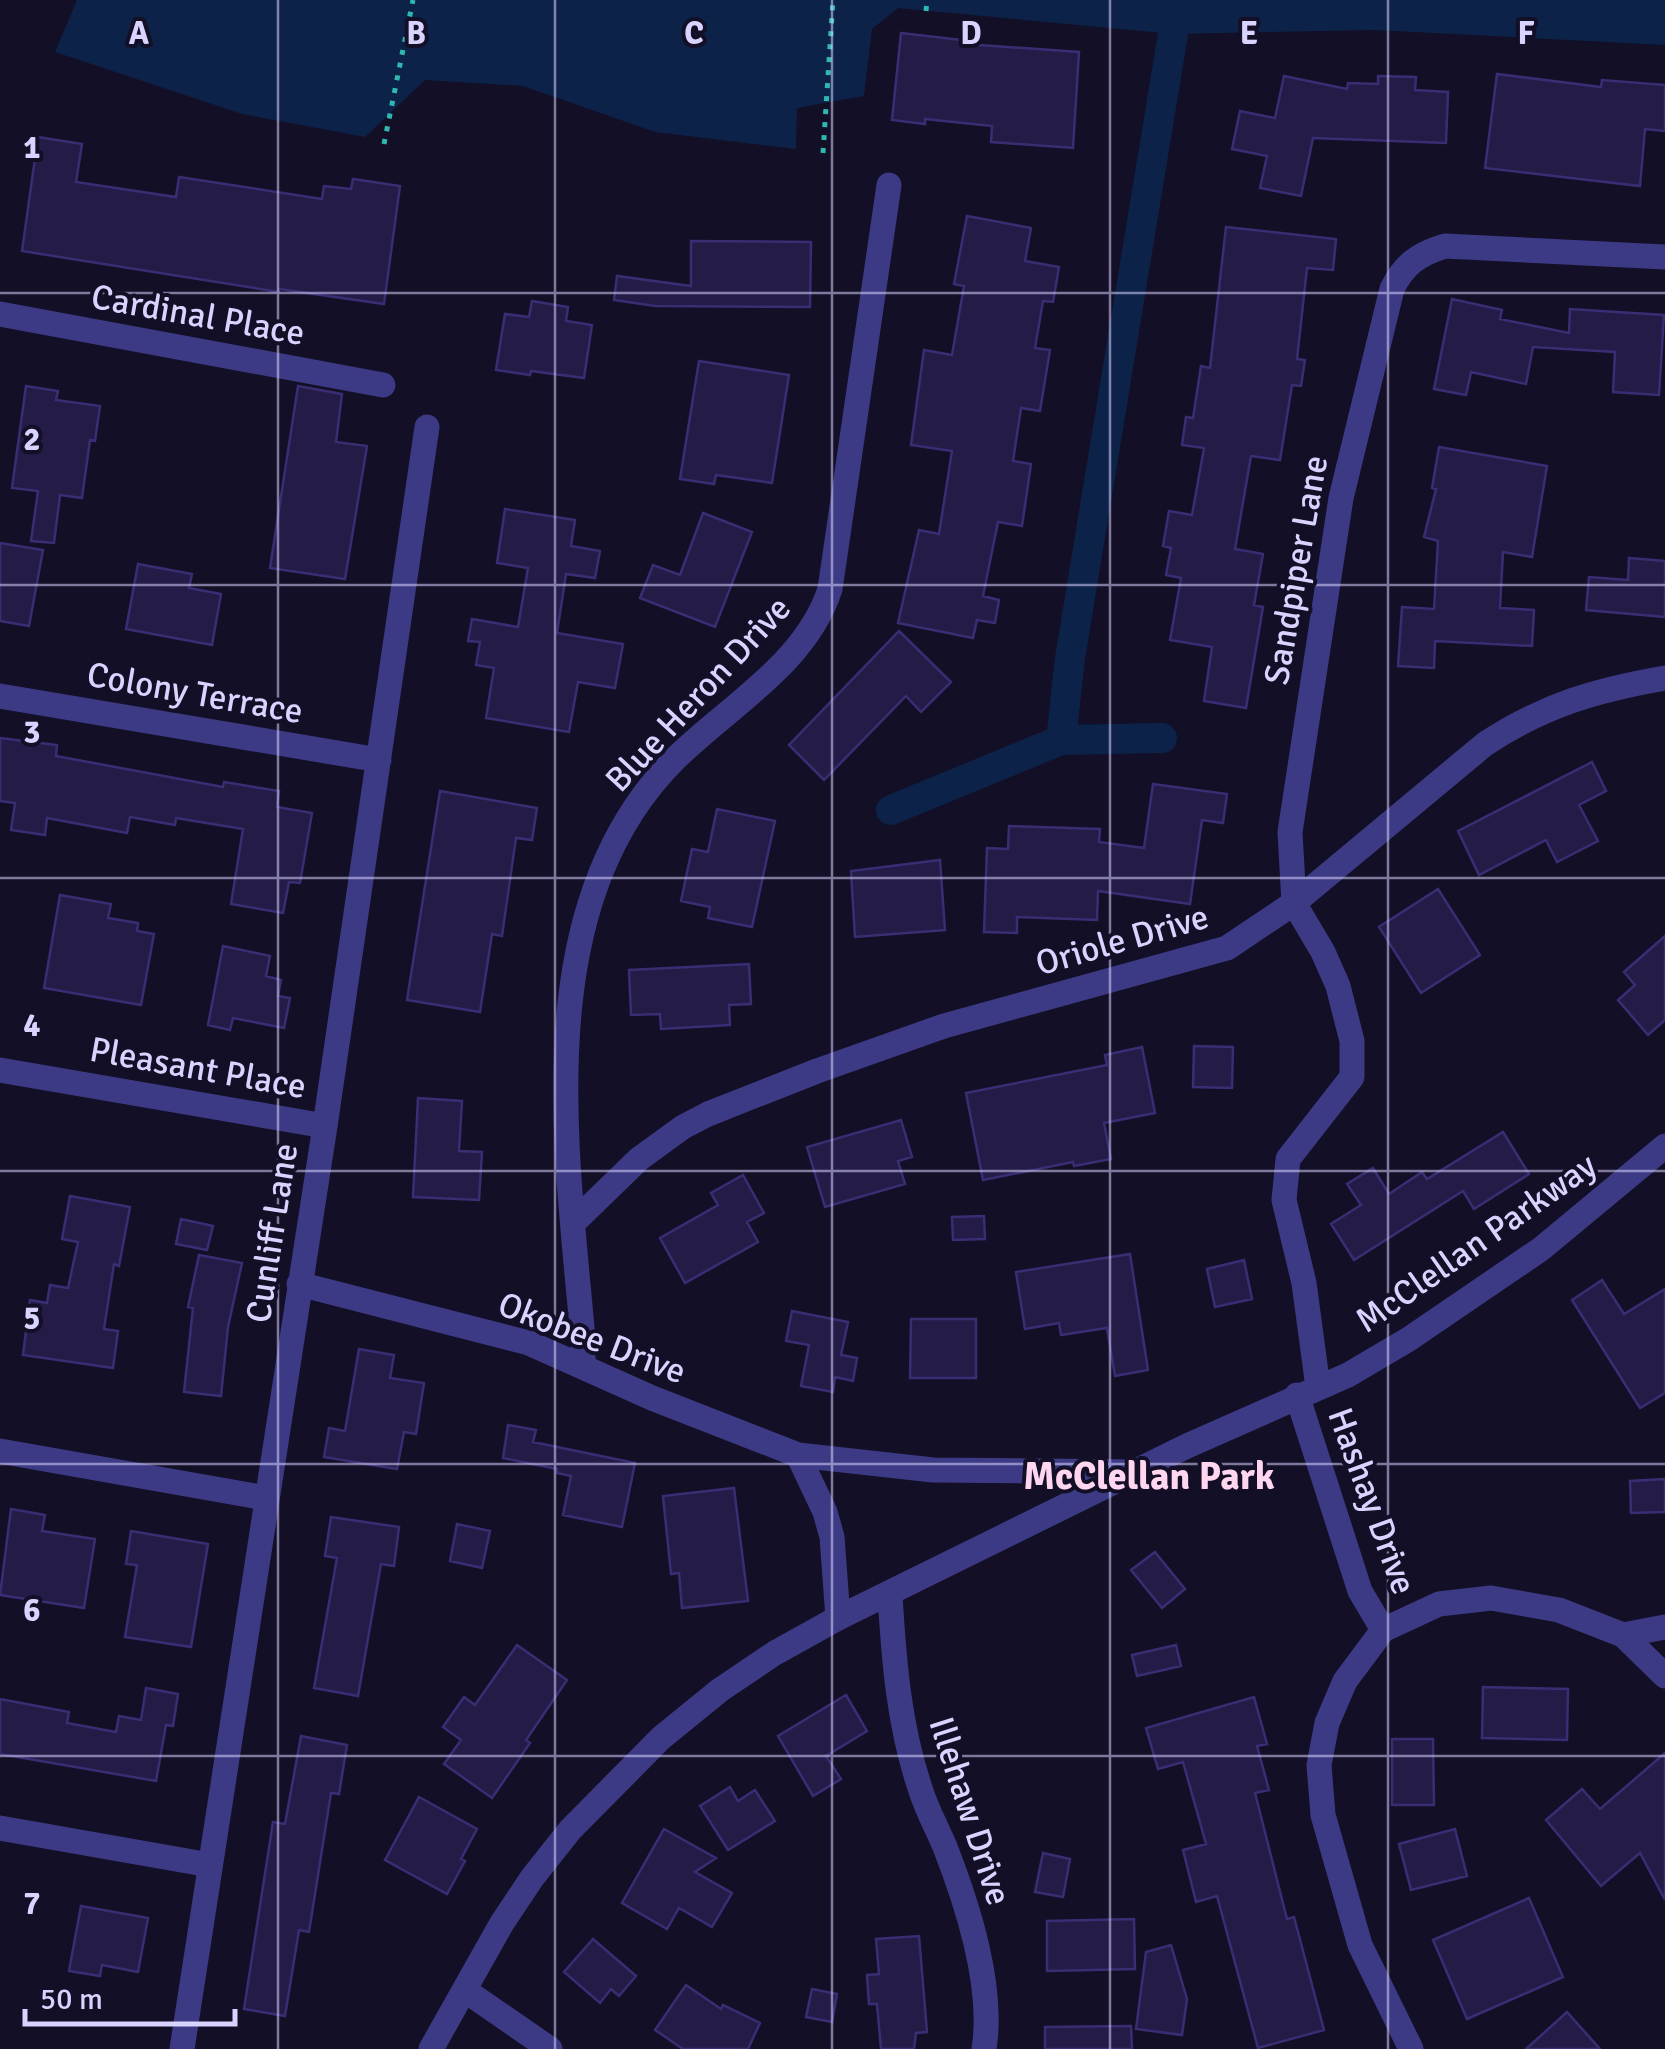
<svg xmlns="http://www.w3.org/2000/svg" width="1665" height="2049" viewBox="0 0 1665 2049" font-family="Signika,sans-serif">
<style>
.water{fill:#0c2248}
.lines{fill:none;stroke-linecap:round;stroke-linejoin:round}
.canal{stroke:#0c2248;stroke-width:30}
.building{fill:#241b47;stroke:#3b2d73;stroke-width:2.5}
.path{stroke:#2fb8b0;stroke-width:5;stroke-dasharray:5 8;stroke-linecap:butt}
.minor{stroke:#3d3a85;stroke-width:25}
.tertiary{stroke:#3d3a85;stroke-width:25}
.grid{fill:none;stroke:#d9d4ff;stroke-width:2.5;stroke-opacity:0.55}
.labels{text-anchor:middle;dominant-baseline:central;stroke-width:8;stroke-linejoin:round;paint-order:stroke}
.street-label{font-size:35px;fill:#d9d4ff;stroke:#130f26}
.neighbourhood-label{font-size:38px;font-weight:bold;fill:#ffd6f0;stroke:#130f26}
.grid-label{font-size:32px;text-anchor:middle;font-weight:bold;fill:#d9d4ff;stroke:#130f26;stroke-width:8;stroke-linejoin:round;paint-order:stroke}
</style>
<rect width="100%" height="100%" fill="#130f26"/>
<path class="water" d="M77,0H1665V45L1375,30L1173,34L898,8L872,29L864,96L797,108L796,149L655,132L523,86L425,80L365,137L242,114L55,52Z"/>
<g class="lines">
<path class="canal" d="M1061,740L1070,658L1173,34
M891,810L1061,740L1162,738"/>
</g>
<path class="building" d="M901,33L979,42V45L1079,52L1073,148L991,142L992,126L925,119V124L892,120Z
M1497,74L1601,87L1602,80L1665,85V131L1645,129L1640,186L1485,168Z
M1284,76L1347,89L1348,83L1378,84V76L1416,77L1415,90L1448,92L1446,143L1313,138L1301,196L1260,188L1267,156L1232,149L1240,111L1275,118Z
M38,137L82,144L76,182L176,197L179,177L322,199L324,186L351,189L353,179L400,186L384,304L279,289V292L22,251Z
M967,216L1031,228L1025,261L1059,267L1053,302L1043,301L1035,348L1050,350L1040,411L1021,408L1013,461L1031,464L1022,526L998,522L983,596L999,600L995,623L977,620L973,638L898,623L919,530L939,534L952,451L911,445L924,350L952,355L964,286L954,284Z
M1226,227L1336,239L1333,270L1307,268L1297,359L1305,360L1301,386L1292,385L1280,460L1251,456L1235,549L1263,554L1254,605L1263,607L1246,708L1204,701L1212,647L1170,640L1181,578L1166,575L1171,548L1163,546L1169,511L1192,515L1204,448L1182,445L1186,417L1193,418L1201,366L1210,368Z
M691,241L811,242L810,307L655,306L614,300L617,276L691,286Z
M1452,299L1502,310L1500,319L1569,333L1570,309L1664,315L1659,395L1613,392L1615,352L1533,347L1526,384L1471,372L1466,395L1434,389Z
M532,301L568,307L566,321L592,325L584,378L531,371L530,375L496,370L505,314L529,317Z
M699,361L789,375L772,483L716,475L714,484L680,479Z
M26,386L58,391L56,400L100,406L95,441L90,440L82,498L60,495L54,543L31,541L38,491L12,488Z
M298,386L342,394L336,442L367,446L345,579L270,568Z
M1439,447L1547,466L1532,557L1503,552L1500,608L1534,610L1532,646L1435,641L1434,668L1398,666L1402,607L1434,609L1438,541L1424,537L1436,489L1432,488Z
M505,509L575,520L571,546L600,551L595,578L566,574L557,633L623,644L615,688L578,682L569,732L486,718L494,668L476,665L480,642L468,641L472,619L518,627L528,568L497,563Z
M703,513L752,532L715,627L640,598L653,565L680,575Z
M0,543L43,550L29,626L0,621Z
M1629,558L1665,561V617L1586,610L1589,577L1628,580Z
M138,564L192,574L189,588L221,594L212,645L126,629Z
M899,631L951,682L921,712L906,696L824,780L789,745Z
M0,738L57,745L56,756L223,787L224,782L279,791L277,807L312,813L300,883L289,882L283,913L231,904L243,829L176,818L175,825L130,817L127,833L47,818L45,835L11,830L15,803L0,801Z
M1592,762L1606,791L1579,805L1598,841L1557,862L1546,840L1479,875L1458,831Z
M1153,784L1227,794L1223,823L1202,820L1190,904L1098,891L1097,920L1017,917V933L984,932L987,848L1008,849L1009,826L1100,829L1099,842L1144,848Z
M440,791L537,808L532,840L516,838L502,936L492,934L480,1012L407,1000Z
M717,809L775,821L752,927L708,918L710,907L681,901L692,849L708,852Z
M940,860L945,930L855,937L851,871Z
M1438,889L1480,955L1421,993L1379,927Z
M60,895L111,904L108,918L138,923L137,931L154,934L141,1005L44,988Z
M1665,936V1020L1648,1035L1618,1000L1635,985L1624,972Z
M223,946L270,956L266,976L281,980L278,996L290,998L284,1028L233,1018L230,1030L208,1025Z
M749,964L751,1004L729,1005L730,1025L661,1029L660,1014L631,1015L629,970Z
M1194,1046L1233,1047L1232,1088L1193,1087Z
M1142,1047L1155,1113L1104,1123L1111,1159L1074,1166L1073,1162L983,1180L966,1093L1107,1065L1105,1055Z
M418,1098L462,1101L459,1151L482,1152L479,1200L413,1197Z
M901,1120L912,1157L898,1161L905,1184L825,1207L807,1147Z
M1503,1132L1529,1174L1474,1209L1463,1191L1354,1260L1331,1224L1361,1205L1347,1184L1373,1168L1389,1194L1422,1172L1427,1179Z
M743,1175L764,1213L747,1222L758,1242L685,1283L660,1238L718,1205L711,1193Z
M70,1196L130,1207L119,1266L114,1264L104,1329L118,1331L113,1368L23,1355L30,1300L47,1303L50,1285L68,1288L78,1242L62,1239Z
M984,1216L985,1239L953,1240L952,1217Z
M181,1219L213,1226L207,1250L176,1244Z
M1130,1254L1148,1370L1115,1376L1107,1328L1061,1335L1059,1323L1025,1329L1016,1272Z
M199,1255L242,1263L228,1327L221,1396L184,1392L193,1308L188,1307Z
M1244,1260L1252,1299L1215,1307L1207,1269Z
M1602,1280L1624,1314L1665,1289V1393L1640,1408L1572,1300Z
M792,1311L848,1322L841,1355L857,1358L853,1381L835,1377L833,1392L801,1386L809,1345L786,1341Z
M911,1319H976V1378H910Z
M359,1349L394,1355L390,1378L424,1383L416,1434L404,1432L397,1469L324,1457L329,1428L345,1431Z
M508,1425L536,1430L533,1442L635,1463L622,1527L563,1515L571,1476L557,1473V1469L503,1458Z
M1665,1479V1512L1631,1513L1630,1481Z
M734,1488L748,1601L682,1608L679,1573L671,1574L663,1496Z
M11,1509L45,1515L42,1531L95,1539L84,1608L0,1595Z
M331,1517L399,1527L394,1566L381,1564L358,1696L314,1688L337,1558L325,1556Z
M457,1524L490,1531L482,1568L450,1561Z
M131,1531L208,1544L191,1647L125,1637L137,1565L126,1564Z
M1155,1552L1185,1589L1162,1608L1131,1570Z
M517,1645L567,1680L526,1740L530,1743L492,1798L444,1764L461,1740L443,1727L464,1697L475,1705Z
M1176,1645L1181,1666L1137,1676L1132,1655Z
M1483,1687L1568,1689L1567,1740L1482,1738Z
M146,1688L178,1694L173,1726L166,1725L156,1781L0,1754V1699L69,1712L67,1723L116,1732L119,1716L141,1720Z
M846,1695L867,1731L826,1756L841,1779L813,1796L778,1736Z
M1254,1697L1267,1744L1257,1746L1269,1790L1255,1793L1287,1919L1294,1917L1324,2030L1258,2048L1217,1896L1196,1902L1183,1850L1206,1844L1183,1762L1158,1769L1146,1728Z
M301,1736L347,1745L339,1794L331,1793L309,1932L299,1930L285,2016L244,2009L273,1822L285,1824Z
M1392,1739H1433L1434,1805H1392Z
M1665,1753V1900L1640,1853L1601,1886L1546,1820L1582,1789L1600,1809Z
M730,1787L738,1801L755,1790L775,1821L728,1850L700,1806Z
M419,1797L477,1829L461,1859L465,1861L447,1894L385,1860Z
M664,1829L716,1858L695,1872L732,1893L712,1927L679,1908L667,1929L622,1903Z
M1455,1829L1467,1876L1411,1890L1399,1844Z
M1043,1853L1070,1859L1063,1897L1035,1892Z
M1529,1898L1563,1977L1467,2019L1433,1940Z
M81,1906L148,1918L138,1972L102,1965L100,1976L69,1971Z
M1134,1919L1135,1969L1047,1971V1921Z
M919,1936L927,2032L916,2033L914,2049H881L877,2004H869L867,1975L879,1974L876,1939Z
M593,1939L636,1976L619,1996L611,1989L600,2003L564,1972Z
M1171,1945L1187,1999L1182,2035L1136,2029L1146,1952Z
M686,1985L721,2009L723,2005L760,2023L748,2049H683L655,2030Z
M812,1989L837,1994L832,2022L806,2017Z
M1567,2012L1600,2049H1526Z
M1131,2026L1132,2049H1045V2027Z"/>
<g class="lines">
<path class="path" d="M926,11L927,0
M384,144L413,0
M823,153L833,0"/>
<path class="minor" d="M0,314L383,385
M0,696L379,760
M0,1070L325,1126
M573,1223L639,1159L683,1127L708,1114L817,1071L944,1026L1227,948L1294,903L1485,744C1544,705 1596,690 1665,678
M299,1284L529,1343L652,1398L798,1455L825,1512L832,1537L838,1618
M583,1366V1339C567,1152 527,908 674,760C727,707 806,664 830,589L889,185
M1318,1387L1304,1283L1284,1200L1288,1159L1352,1077V1041L1338,986L1323,952L1294,903L1290,832L1341,498L1392,289C1404,264 1419,254 1445,246L1665,257
M1297,1395L1360,1591L1383,1630
M0,1451L266,1498
M798,1455L933,1470L1140,1472
M890,1595C894,1662 899,1727 921,1791C927,1810 937,1828 945,1847C968,1906 994,1986 984,2049
M1623,1635L1665,1627
M0,1828L210,1865
M466,1991L550,2049
M182,2049L325,1126L427,427
M1411,2049L1360,1945L1323,1815L1319,1765L1327,1723L1345,1681L1383,1630L1439,1604L1491,1598L1559,1610L1623,1635L1665,1676"/>
<path class="tertiary" d="M431,2049L502,1923L532,1878L570,1830L661,1738L720,1690L775,1653L838,1618L1187,1446L1348,1375L1409,1339L1541,1249L1665,1146"/>
</g>
<path class="grid" d="M278,0V2049M555,0V2049M832,0V2049M1110,0V2049M1388,0V2049M0,293H1665M0,585H1665M0,878H1665M0,1171H1665M0,1464H1665M0,1756H1665"/>
<g class="labels">
<g class="street-label">
<text transform="translate(198 315) rotate(10)">Cardinal Place</text>
<text transform="translate(1296 570) rotate(-80)">Sandpiper Lane</text>
<text transform="translate(195 693) rotate(10)">Colony Terrace</text>
<text transform="translate(698 694) rotate(-47)">Blue Heron Drive</text>
<text transform="translate(1122 940) rotate(-16)">Oriole Drive</text>
<text transform="translate(198 1068) rotate(10)">Pleasant Place</text>
<text transform="translate(272 1233) rotate(-81)">Cunliff Lane</text>
<text transform="translate(1476 1243) rotate(-35)">McClellan Parkway</text>
<text transform="translate(592 1338) rotate(21)">Okobee Drive</text>
<text transform="translate(1372 1501) rotate(70)">Hashay Drive</text>
<text transform="translate(970 1811) rotate(72)">Illehaw Drive</text>
</g>
<g class="neighbourhood-label">
<text x="1149" y="1476">McClellan Park</text>
</g>
</g>
<g class="grid-label">
<text x="139" y="44">A</text>
<text x="416" y="44">B</text>
<text x="694" y="44">C</text>
<text x="971" y="44">D</text>
<text x="1249" y="44">E</text>
<text x="1526" y="44">F</text>
<text x="32" y="158">1</text>
<text x="32" y="450">2</text>
<text x="32" y="743">3</text>
<text x="32" y="1036">4</text>
<text x="32" y="1329">5</text>
<text x="32" y="1621">6</text>
<text x="32" y="1914">7</text>
</g>
<path d="M25 2009v15h210v-15" fill="none" stroke="#d9d4ff" stroke-width="5"/>
<text x="40" y="2009" font-size="30" fill="#d9d4ff" stroke="#130f26" stroke-width="8" paint-order="stroke">50 m</text>
</svg>
